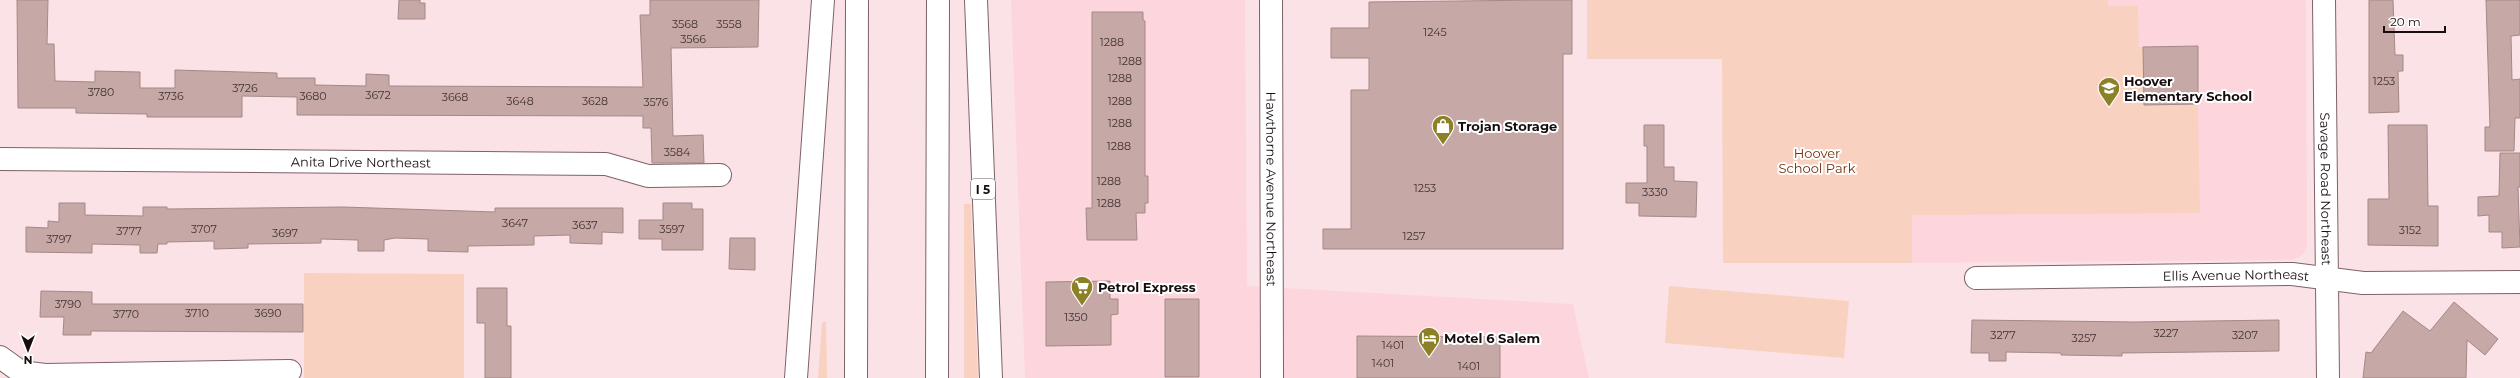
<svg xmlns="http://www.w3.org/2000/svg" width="2520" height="378" viewBox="0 0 2520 378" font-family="Montserrat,sans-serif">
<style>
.built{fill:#fdd6dd}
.green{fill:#f9d1c0}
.building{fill:#c6a8a6;stroke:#a58886}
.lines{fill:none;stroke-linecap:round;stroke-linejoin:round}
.street-casing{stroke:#7d6268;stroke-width:24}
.secondary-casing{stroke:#7d6268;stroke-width:24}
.highway-casing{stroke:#7d6268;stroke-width:24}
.street{stroke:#fff;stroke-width:22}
.secondary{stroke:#fff;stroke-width:22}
.highway{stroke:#fff;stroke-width:22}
.labels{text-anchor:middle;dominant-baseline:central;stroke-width:4;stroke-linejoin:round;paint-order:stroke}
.number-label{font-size:11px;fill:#433435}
.shield{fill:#fff;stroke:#5d5657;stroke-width:1}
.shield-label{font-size:12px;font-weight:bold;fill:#170d0f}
.poi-label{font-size:13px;font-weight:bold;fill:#170d0f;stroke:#fff;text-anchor:start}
.park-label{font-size:13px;fill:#762f0b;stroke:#fff}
.street-label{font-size:13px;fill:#170d0f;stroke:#fff}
</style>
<rect width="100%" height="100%" fill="#fbe2e7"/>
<path class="built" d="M1011,0H1245L1247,286L1573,304L1589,378H1025Z
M1909,0H2306L2307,247L2305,251L2301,256L2291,260L1912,263Z"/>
<path class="green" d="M1587,0H2108V6H2138L2139,47H2143L2144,105L2198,104L2200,213L1912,215V263H1723L1722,59H1587Z
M964,204H971L978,378H964Z
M304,273L464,274V378H304Z
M1669,286L1849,301L1844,358L1665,343Z
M826,321L827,378H818L822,323Z"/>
<path class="building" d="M17,0H48L47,44H54L55,81L95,82V71L140,72V88H175V70L277,73V78H315V85L366,86V74L389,75V86L643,87L640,15H650V0H759L758,47L671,48L673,136L703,135L704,163H652L651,128H643V116L297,115V97L242,96V117H147V114L76,113V108H18Z
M399,0H420V3H425V19H398Z
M1544,0H1572V54H1563V249H1323V229H1351V90H1369V58H1331V28H1369V2Z
M2369,0H2393L2395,55H2403V71H2398L2399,112L2369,113Z
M2486,0H2520V35L2511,36L2512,80L2520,79V118H2515L2514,151H2485V127H2490Z
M1092,12H1143V20L1145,21V176H1148V203H1145V213H1136L1137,240H1087L1086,208H1092Z
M2198,46V104L2144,105L2143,47Z
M1644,125H1664V167H1674V181L1697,182L1696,217L1639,216V203H1626V183H1647V146H1644Z
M2388,125H2427L2428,206H2438V246L2368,245V199H2389Z
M2500,153H2520V187H2518L2520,247L2502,248V232H2489V215L2478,216V197L2499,196Z
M59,203H85V215L143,216V207H167V209L343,207L495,212V208H623V233L602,232V244L570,243V235L534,236V245L468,246V252L428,251V239L395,238L384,240V251H358V240L321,239V243L248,244V248L214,249V241L167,242V244H158L157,253H140V245L92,244V253L26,252V227L48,228V221L59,222Z
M663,203H692V209H703V250H662V239H639V220H663Z
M730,238H755V270L729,269Z
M1110,281V299H1118V314L1111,315V345L1046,346V282Z
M477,288H507V326H511V378H485V323H477Z
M41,291L92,292V304H303V332L91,331V335H63L64,317H40Z
M1165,299H1199V377H1165Z
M2454,302L2498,339L2485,355L2467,340L2466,378H2363L2366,352L2371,353L2403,311L2430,331Z
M1972,320L2134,322L2279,320V351L2122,353V356L2061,355V353L2006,352V361H1989V353H1971Z
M1357,336L1500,337V378H1357Z"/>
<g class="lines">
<g class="street-casing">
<g id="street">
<path id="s1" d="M0,159L606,164L648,176L720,175"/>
<path id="s2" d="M1976,278L2292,274L2363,283L2520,282"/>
<path d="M0,357L21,372L45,375L290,371"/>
</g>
</g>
<g class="secondary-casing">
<g id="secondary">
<path id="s3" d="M1271,0L1272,378"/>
<path id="s4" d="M2324,0L2328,378"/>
</g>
</g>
<g class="highway-casing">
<path id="highway" d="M976,0L991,378
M796,378L823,0
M856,378L857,0
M937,378L938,0"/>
</g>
<use href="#street" class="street"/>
<use href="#secondary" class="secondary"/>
<use href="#highway" class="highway"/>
</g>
<defs>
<g id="school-pin" transform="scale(1.15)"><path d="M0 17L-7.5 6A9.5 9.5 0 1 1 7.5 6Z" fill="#8d8128" stroke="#fff"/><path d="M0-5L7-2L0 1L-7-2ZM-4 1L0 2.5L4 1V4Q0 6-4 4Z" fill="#fff"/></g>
<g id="shop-pin" transform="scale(1.15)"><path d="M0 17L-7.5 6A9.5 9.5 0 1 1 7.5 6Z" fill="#8d8128" stroke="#fff"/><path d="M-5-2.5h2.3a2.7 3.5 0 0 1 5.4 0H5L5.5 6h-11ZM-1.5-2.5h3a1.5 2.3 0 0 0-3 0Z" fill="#fff"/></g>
<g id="supermarket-pin" transform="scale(1.15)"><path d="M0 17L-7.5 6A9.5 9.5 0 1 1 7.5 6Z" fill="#8d8128" stroke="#fff"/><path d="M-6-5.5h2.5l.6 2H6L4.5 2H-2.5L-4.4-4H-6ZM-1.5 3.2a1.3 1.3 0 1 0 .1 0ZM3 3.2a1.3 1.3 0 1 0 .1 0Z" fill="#fff"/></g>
<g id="hotel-pin" transform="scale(1.15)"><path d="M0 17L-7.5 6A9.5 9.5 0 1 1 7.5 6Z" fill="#8d8128" stroke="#fff"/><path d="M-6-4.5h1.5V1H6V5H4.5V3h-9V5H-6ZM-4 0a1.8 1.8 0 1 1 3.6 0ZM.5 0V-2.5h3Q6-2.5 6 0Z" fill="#fff"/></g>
</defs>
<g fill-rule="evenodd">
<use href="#school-pin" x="2109" y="88"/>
<use href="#shop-pin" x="1443" y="126"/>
<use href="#supermarket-pin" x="1082" y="287"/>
<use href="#hotel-pin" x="1429" y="338"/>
</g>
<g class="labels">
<g class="number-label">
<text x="685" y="24">3568</text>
<text x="729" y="24">3558</text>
<text x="1435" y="32">1245</text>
<text x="693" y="39">3566</text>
<text x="1112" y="42">1288</text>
<text x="1130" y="61">1288</text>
<text x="1120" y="78">1288</text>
<text x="2384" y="81">1253</text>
<text x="245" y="88">3726</text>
<text x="101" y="92">3780</text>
<text x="378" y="95">3672</text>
<text x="171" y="96">3736</text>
<text x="313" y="96">3680</text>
<text x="455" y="97">3668</text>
<text x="520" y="101">3648</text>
<text x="595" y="101">3628</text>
<text x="1120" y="101">1288</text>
<text x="656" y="102">3576</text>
<text x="1120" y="123">1288</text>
<text x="1119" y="146">1288</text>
<text x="677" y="152">3584</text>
<text x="1109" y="181">1288</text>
<text x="1425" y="188">1253</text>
<text x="1655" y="192">3330</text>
<text x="1109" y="203">1288</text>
<text x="515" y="223">3647</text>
<text x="585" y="225">3637</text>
<text x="204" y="229">3707</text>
<text x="672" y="229">3597</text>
<text x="2410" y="230">3152</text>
<text x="129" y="231">3777</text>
<text x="285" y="233">3697</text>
<text x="1414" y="236">1257</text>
<text x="59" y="239">3797</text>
<text x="68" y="304">3790</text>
<text x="197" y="313">3710</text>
<text x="268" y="313">3690</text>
<text x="126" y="314">3770</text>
<text x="1076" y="317">1350</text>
<text x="2166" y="333">3227</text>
<text x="2003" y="335">3277</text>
<text x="2245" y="335">3207</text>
<text x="2084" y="338">3257</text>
<text x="1393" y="345">1401</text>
<text x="1383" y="363">1401</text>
<text x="1469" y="366">1401</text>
</g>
<rect class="shield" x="971" y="179" width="24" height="20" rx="3"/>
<g class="shield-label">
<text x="983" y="189">I 5</text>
</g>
<g class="poi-label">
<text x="2124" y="81">Hoover<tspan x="2124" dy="15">Elementary School</tspan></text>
<text x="1458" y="126">Trojan Storage</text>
<text x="1098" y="287">Petrol Express</text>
<text x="1444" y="338">Motel 6 Salem</text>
</g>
<g class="park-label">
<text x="1817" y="153">Hoover<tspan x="1817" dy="15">School Park</tspan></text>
</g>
<g class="street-label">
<text stroke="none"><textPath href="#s1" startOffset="361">Anita Drive Northeast</textPath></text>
<text stroke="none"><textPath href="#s3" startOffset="189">Hawthorne Avenue Northeast</textPath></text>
<text stroke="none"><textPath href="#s4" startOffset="189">Savage Road Northeast</textPath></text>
<text stroke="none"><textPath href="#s2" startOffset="260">Ellis Avenue Northeast</textPath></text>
</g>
</g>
<g transform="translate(28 350) rotate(180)" stroke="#ffffff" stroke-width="3" paint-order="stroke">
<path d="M0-3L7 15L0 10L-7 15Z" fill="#170d0f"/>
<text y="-6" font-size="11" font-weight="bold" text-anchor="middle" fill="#170d0f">N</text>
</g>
<path d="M2384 26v6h61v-6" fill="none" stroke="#170d0f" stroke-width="2"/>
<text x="2390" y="26" font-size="12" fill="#170d0f" stroke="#ffffff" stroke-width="3" paint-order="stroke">20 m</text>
</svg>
